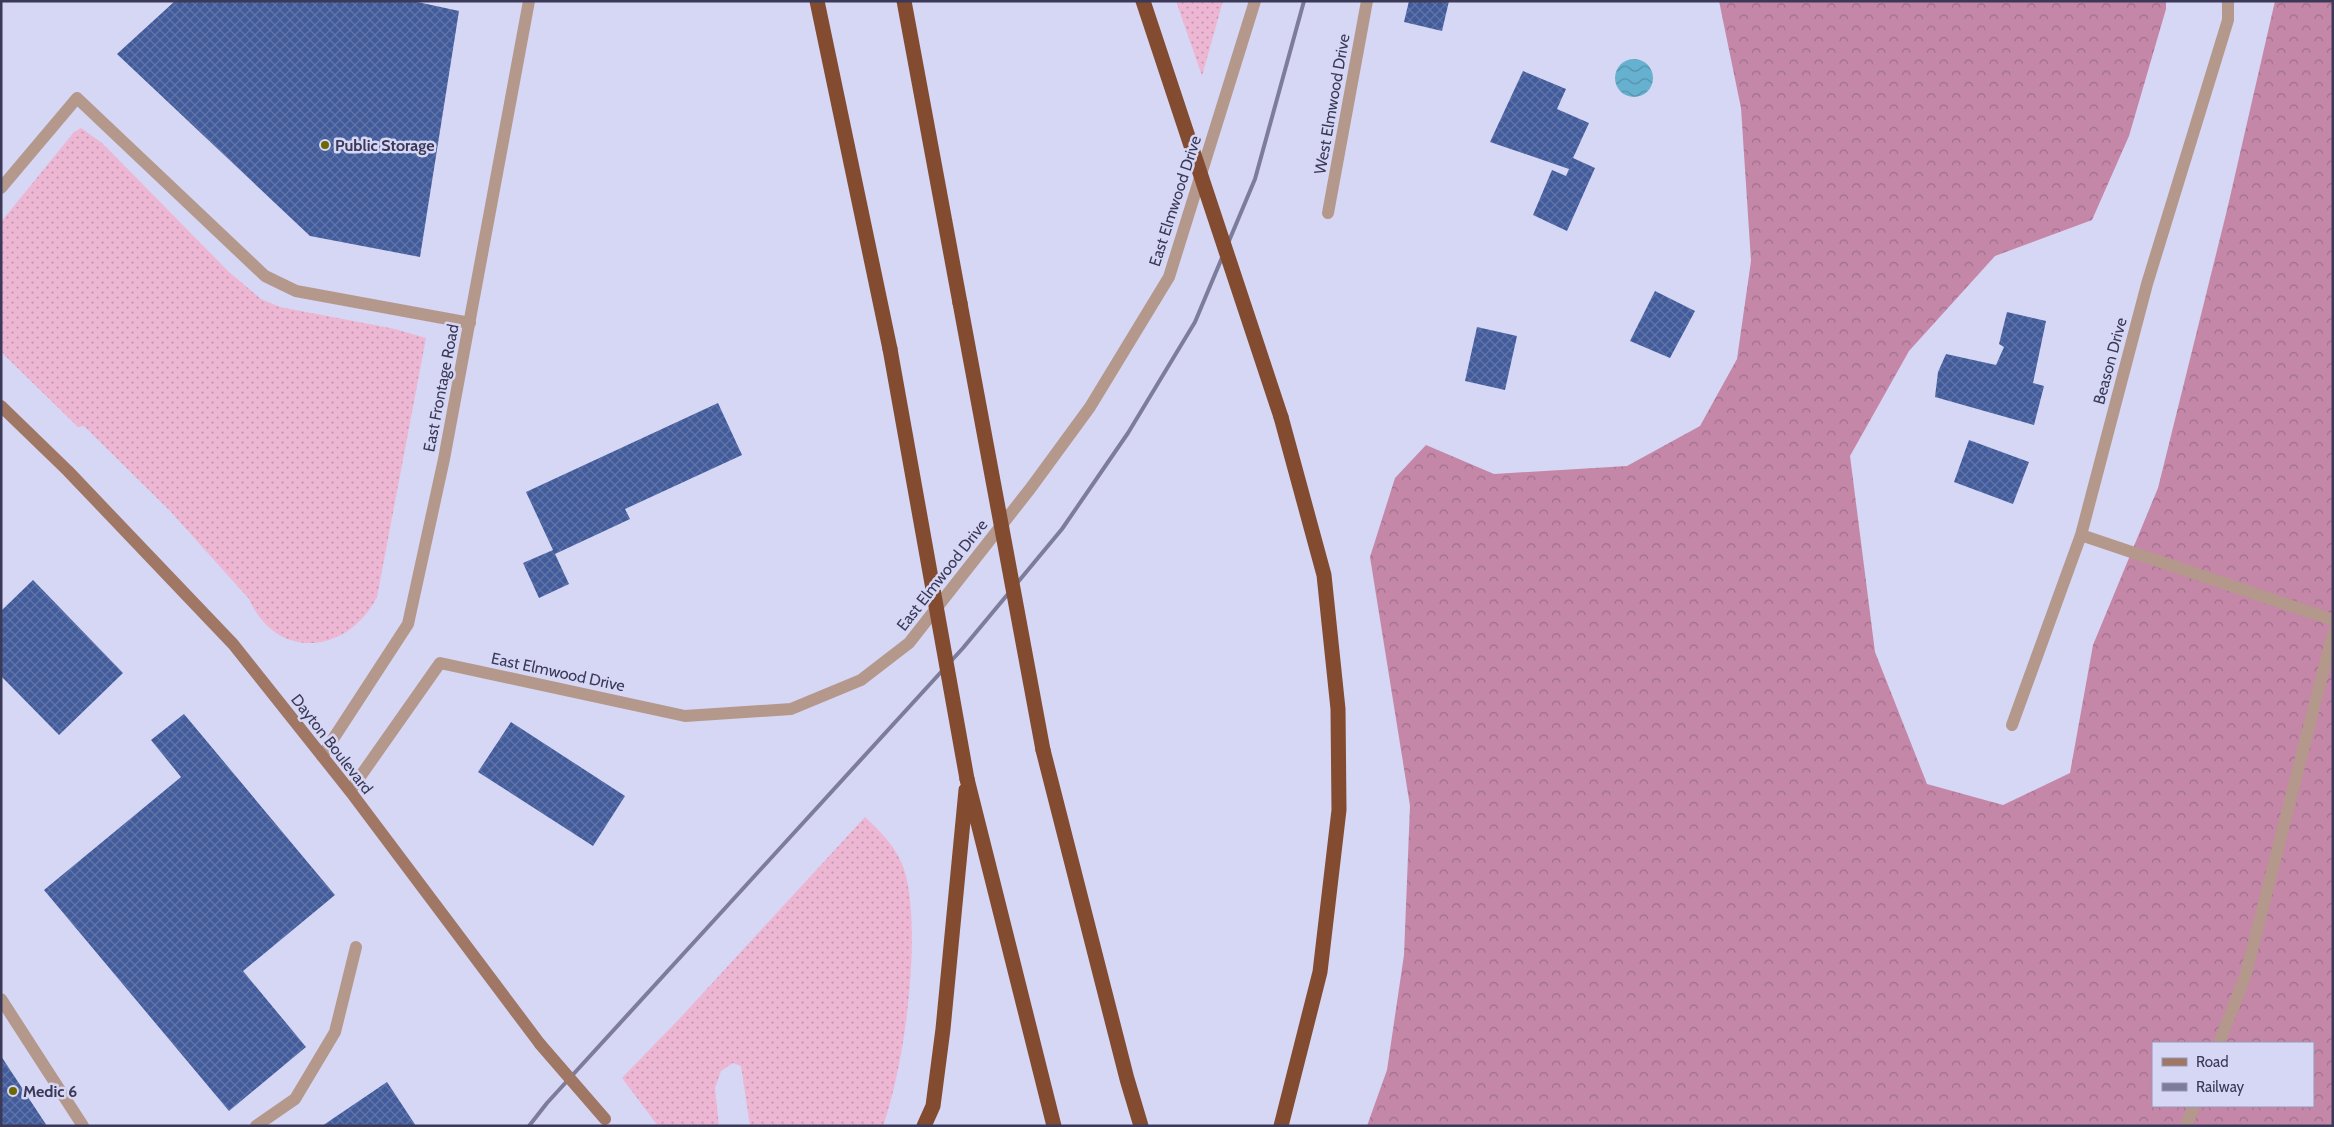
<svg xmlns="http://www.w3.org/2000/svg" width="2334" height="1127" viewBox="0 0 2334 1127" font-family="Cabin,sans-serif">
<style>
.grass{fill:url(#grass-dots)}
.forest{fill:url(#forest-crowns);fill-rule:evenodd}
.water{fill:url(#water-waves)}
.building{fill:url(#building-cross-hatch)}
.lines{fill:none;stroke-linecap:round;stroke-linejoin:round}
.lane{stroke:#b4988b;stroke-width:12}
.street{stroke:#b4988b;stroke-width:12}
.secondary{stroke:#a07764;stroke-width:12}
.highway{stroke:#834b30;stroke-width:15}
.rail{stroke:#7d7c9b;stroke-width:4}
.secondary-bridge{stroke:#a07764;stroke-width:12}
.highway-bridge{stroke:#834b30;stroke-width:15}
.poi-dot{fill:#6e6800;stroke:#d6d6f5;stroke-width:2}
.labels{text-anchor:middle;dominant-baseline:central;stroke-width:5;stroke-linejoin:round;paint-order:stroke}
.street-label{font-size:16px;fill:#3a3958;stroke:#d6d6f5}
.poi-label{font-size:16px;font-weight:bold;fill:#3a3958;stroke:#d6d6f5;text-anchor:start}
</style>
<defs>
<pattern id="grass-dots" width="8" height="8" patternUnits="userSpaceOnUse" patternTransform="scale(1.25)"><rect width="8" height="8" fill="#edb7d3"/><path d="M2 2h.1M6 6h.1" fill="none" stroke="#c196ae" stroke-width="1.8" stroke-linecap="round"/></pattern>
<pattern id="forest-crowns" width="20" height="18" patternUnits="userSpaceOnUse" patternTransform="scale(1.25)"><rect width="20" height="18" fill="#c487a8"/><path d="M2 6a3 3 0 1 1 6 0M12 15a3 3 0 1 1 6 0" fill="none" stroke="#a06f8c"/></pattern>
<pattern id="water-waves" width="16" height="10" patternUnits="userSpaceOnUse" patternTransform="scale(1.25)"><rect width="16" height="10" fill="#66b1cf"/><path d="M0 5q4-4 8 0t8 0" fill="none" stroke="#5591ab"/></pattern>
<pattern id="building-cross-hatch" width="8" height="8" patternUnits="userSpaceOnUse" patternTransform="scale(1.25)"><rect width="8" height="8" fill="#415b9b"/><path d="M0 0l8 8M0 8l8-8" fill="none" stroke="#6275a8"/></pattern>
</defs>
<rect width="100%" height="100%" fill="#d6d6f5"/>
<path class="grass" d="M1176,1H1223L1202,76Z
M81,128L102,143L229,272L261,299L280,307L395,329L426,338L377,597C348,654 277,662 249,599L171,512L84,426L78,427L1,352V222L74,132Z
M865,817C883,834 900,851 906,876C921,939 905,1064 883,1126H750L741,1066L733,1063L721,1071L715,1088L719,1126H658L622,1078L682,1016Z"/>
<path class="forest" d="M1719,1H2166V9L2129,136L2092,220L1995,256L1909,351L1850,456L1875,652L1927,784L2003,805L2070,773L2093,645L2158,488L2227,210L2275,1H2333V1126H1367L1387,1070L1404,955L1410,806L1370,557L1395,478L1426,445L1494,474L1627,466L1700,426L1737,359L1751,261L1741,108ZM2153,1043H2313V1106H2153Z"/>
<path class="water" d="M1615 78a19 19 0 1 1 38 0a19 19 0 1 1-38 0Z"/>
<path class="building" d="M175,1H413L459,11L420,257L310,236L117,54Z
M1409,1H1449L1442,31L1404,22Z
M1523,71L1566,89L1557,109L1589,123L1573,158L1595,168L1567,231L1533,215L1552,170L1566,176L1569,169L1490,142Z
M1655,291L1695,311L1670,358L1630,341Z
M2007,312L2046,321L2033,383L2044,386L2034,425L1935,397L1938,372L1946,354L1996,365L2004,347L1999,344Z
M1477,327L1517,336L1505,390L1465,381Z
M718,403L742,455L625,509L630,519L555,554L569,584L539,598L523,563L553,550L526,492Z
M1969,440L2029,462L2013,504L1954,482Z
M33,580L123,673L59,735L1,676V611Z
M184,714L335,895L243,971L306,1047L229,1111L44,890L181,777L151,740Z
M511,722L625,796L593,846L478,772Z
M1,1056L47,1126H1Z
M387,1082L416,1126H322Z"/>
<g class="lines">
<path class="lane" d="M1,188L77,98L265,276L296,291L470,323
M1,999L83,1126
M256,1126L295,1099L335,1032L356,947"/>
<path class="street" d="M1328,213L1367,1
M2081,535L2333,620
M2012,725L2081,535L2147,284L2228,20V1
M322,756L408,624L444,459L529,1
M350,791L440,663L685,716L791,709L861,680L909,643L1030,489L1090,407L1169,277L1255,1
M2219,1043L2245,977L2333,633
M2186,1126L2194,1106"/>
<path class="secondary" d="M1,406L68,471L233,644L350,791L540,1044"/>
<path class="highway" d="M817,1L890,349
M904,1L960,303
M1281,417L1324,575L1338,709L1339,810L1320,972L1281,1126
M1043,750L1127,1079L1141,1126
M967,779L1054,1126
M924,1126L933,1106L943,1029L966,790"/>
<path class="rail" d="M529,1126L547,1103L963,648L1062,529L1128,433L1195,322L1255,179L1304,1"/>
<path class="secondary-bridge" d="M540,1044L605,1119"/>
<path class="highway-bridge" d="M1143,1L1281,417
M960,303L1043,750
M890,349L967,779"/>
</g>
<g class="poi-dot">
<circle cx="325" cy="145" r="5"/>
<circle cx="13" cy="1091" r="5"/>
</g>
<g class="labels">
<g class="street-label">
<text transform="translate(1332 104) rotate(-80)">West Elmwood Drive</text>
<text transform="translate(1175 201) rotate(-72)">East Elmwood Drive</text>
<text transform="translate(2110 361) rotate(-75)">Beason Drive</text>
<text transform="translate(441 388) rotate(-79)">East Frontage Road</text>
<text transform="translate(942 575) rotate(-52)">East Elmwood Drive</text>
<text transform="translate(558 672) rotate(12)">East Elmwood Drive</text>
<text transform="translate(332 744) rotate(52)">Dayton Boulevard</text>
</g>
<g class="poi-label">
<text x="335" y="145">Public Storage</text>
<text x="23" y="1091">Medic 6</text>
</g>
</g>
<rect width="2334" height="1127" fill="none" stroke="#3a3958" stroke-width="5"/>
<rect x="2152" y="1042" width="162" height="65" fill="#d6d6f5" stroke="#9897b6"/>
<rect x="2162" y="1058" width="25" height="8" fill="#a07764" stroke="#9897b6"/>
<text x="2196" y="1067" font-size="15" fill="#3a3958">Road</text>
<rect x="2162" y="1083" width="25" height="8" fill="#7d7c9b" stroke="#9897b6"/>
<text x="2196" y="1092" font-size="15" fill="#3a3958">Railway</text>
</svg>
